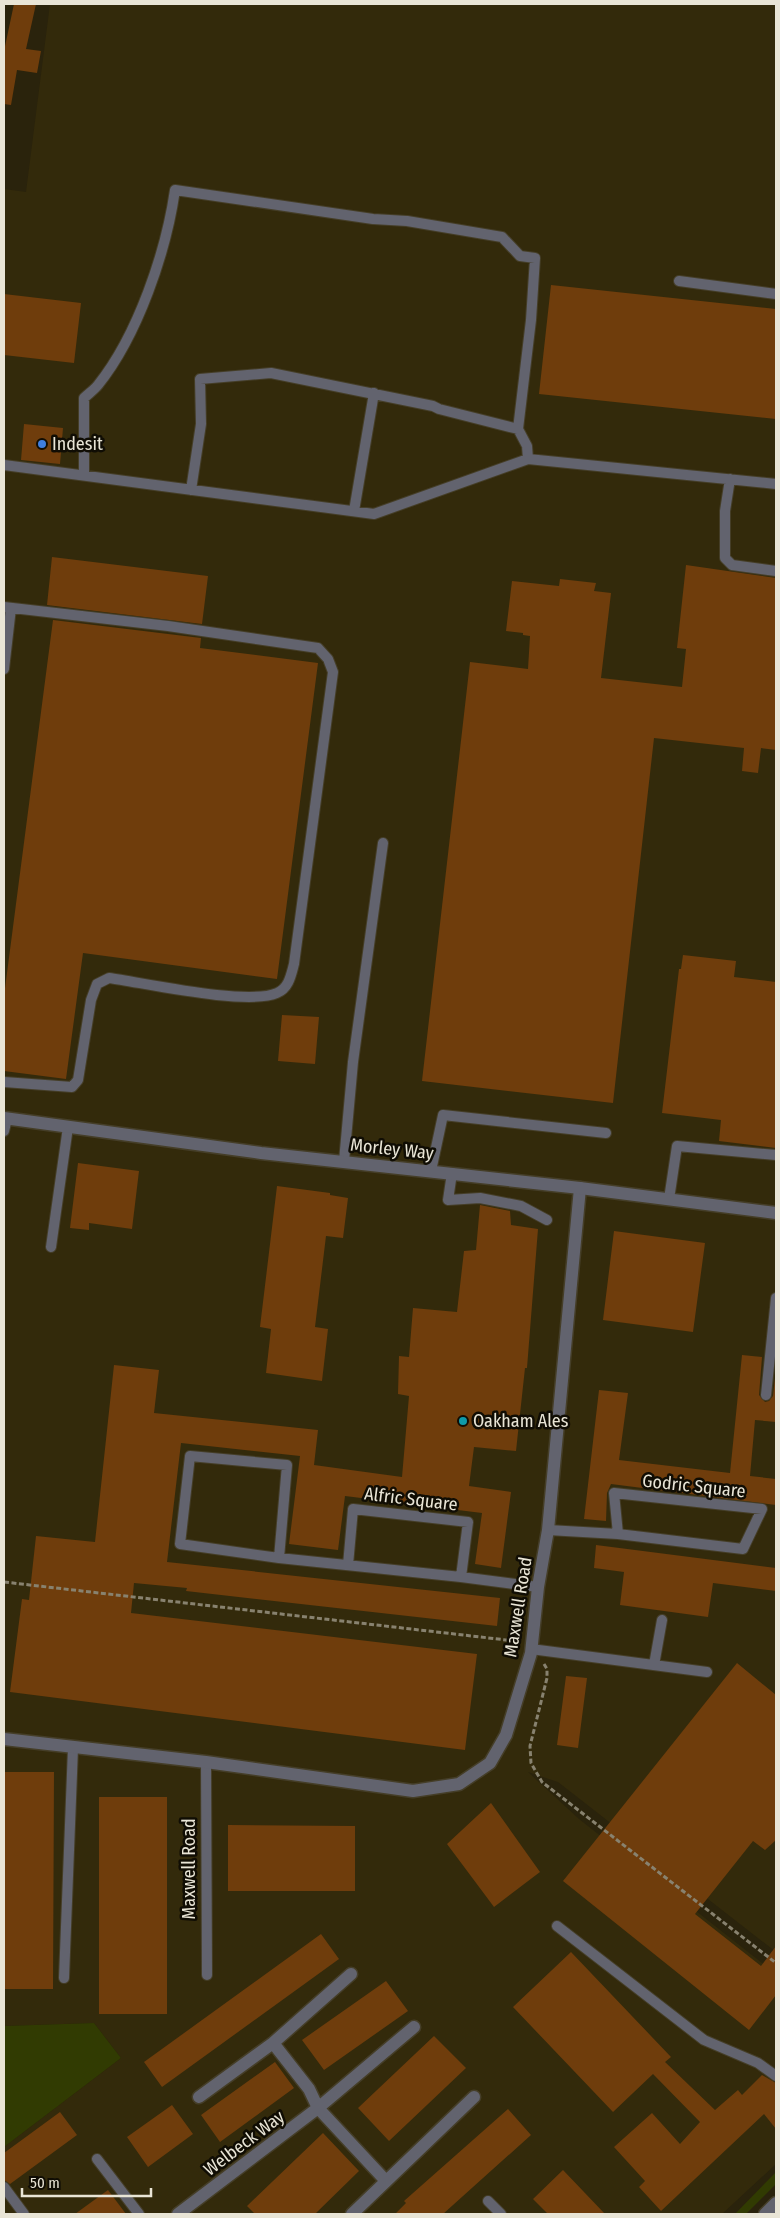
<svg xmlns="http://www.w3.org/2000/svg" width="780" height="2218" viewBox="0 0 780 2218" font-family="'Fira Sans Condensed',sans-serif">
<style>
.built{fill:#332a0b}
.green{fill:#313b02}
.building{fill:#6f3d0c}
.lines{fill:none;stroke-linecap:round;stroke-linejoin:round}
.service-casing{stroke:#453e28;stroke-width:12}
.minor-casing{stroke:#453e28;stroke-width:15}
.tertiary-casing{stroke:#453e28;stroke-width:15}
.path{stroke:#88826f;stroke-width:3;stroke-dasharray:5 2.5;stroke-linecap:butt}
.service{stroke:#62636e;stroke-width:10}
.minor{stroke:#62636e;stroke-width:12}
.tertiary{stroke:#62636e;stroke-width:12}
.shop-dot{fill:#3f7fe0;stroke:#100d04;stroke-width:2}
.culture-dot{fill:#0f9aa8;stroke:#100d04;stroke-width:2}
.labels{text-anchor:middle;dominant-baseline:central;stroke-width:5;stroke-linejoin:round;paint-order:stroke}
.poi-label{font-size:18px;fill:#e9e5d6;stroke:#100d04;text-anchor:start}
.street-label{font-size:18px;fill:#e9e5d6;stroke:#100d04}
</style>
<rect width="100%" height="100%" fill="#2a230c"/>
<path class="built" d="M50,4H776V1952L558,1782L528,1772L579,1819L776,1974V2164L722,2214H4V2147L121,2058L94,2023L4,2026V189L26,192Z"/>
<path class="green" d="M94,2023L121,2058L4,2147V2026Z
M776,2172V2184L746,2214H735Z"/>
<path class="building" d="M14,4H36L26,49L41,51L37,73L17,70L11,105L4,104V51Z
M551,285L776,309V419L539,394Z
M4,294L81,303L74,363L4,355Z
M24,424L63,428L60,464L21,460Z
M52,557L208,576L202,624L47,605Z
M686,565L776,578V750L761,748L758,773L742,771L744,748L654,738L613,1103L422,1081L470,662L528,669L530,636L523,635V633L506,631L512,581L559,586L560,579L596,583L594,591L611,593L601,678L682,687L686,649L677,648Z
M53,620L201,638L200,648L318,663L277,979L83,953L66,1079L4,1071V996Z
M683,955L736,961L734,977L776,982V1148L719,1141L721,1120L662,1113L679,969H681Z
M282,1015L319,1017L315,1064L278,1061Z
M78,1163L139,1171L132,1229L89,1223V1230L70,1228Z
M277,1186L330,1193V1195L348,1198L343,1238L326,1236L315,1327L328,1329L322,1381L266,1373L271,1329L260,1327Z
M480,1205L510,1211L511,1225L538,1229L527,1368H525L516,1451L474,1447L469,1486L511,1492L501,1568L475,1564L482,1513L345,1496L338,1550L289,1544L300,1456L181,1443L167,1562L500,1598L497,1626L186,1591L187,1588L134,1583L131,1613L477,1654L465,1750L10,1692L22,1599L29,1600L36,1536L95,1542L114,1365L159,1370L154,1413L318,1430L314,1465L402,1477L409,1396L398,1394L399,1356L409,1357L413,1308L457,1312L464,1251L476,1250Z
M614,1231L705,1243L693,1332L603,1320Z
M742,1355L762,1357L759,1395L765,1402L769,1401L773,1396L776,1369V1422L755,1420L750,1476L776,1479V1505L611,1484L607,1493L606,1521L584,1519L599,1390L628,1393L619,1460L730,1473Z
M596,1545L776,1568V1591L713,1583L708,1617L620,1605L624,1572L594,1568Z
M737,1663L776,1695V1840L765,1850L753,1841L695,1914L761,1966L776,1946V1995L749,2030L563,1881Z
M566,1676L587,1678L578,1748L557,1745Z
M4,1772H54L53,1989H4Z
M99,1797H167V2014H99Z
M491,1803L540,1872L494,1907L447,1844Z
M228,1825L355,1826V1891H228Z
M321,1934L339,1959L162,2087L144,2062Z
M571,1952L671,2057L665,2062L715,2110L738,2090L742,2095L762,2075L776,2083V2129L764,2114L661,2211L639,2187L645,2181L614,2147L652,2113L680,2144L700,2122L653,2074L613,2112L513,2007Z
M386,1981L408,2011L324,2070L302,2040Z
M434,2036L466,2068L389,2141L358,2108Z
M275,2062L294,2088L220,2142L201,2115Z
M172,2105L193,2134L148,2167L127,2137Z
M508,2109L531,2135L443,2214H395L406,2203L404,2201Z
M60,2112L77,2135L10,2184L4,2180V2153Z
M323,2133L359,2171L315,2214H255L247,2206Z
M563,2170L605,2214H548L533,2199Z
M108,2190L126,2214H75Z"/>
<g class="lines">
<g class="service-casing">
<path id="service" d="M679,281L776,294
M528,459L776,484
M4,465L374,514L528,459L527,446L518,429L439,409L433,406L271,373L200,379L201,424L191,490
M84,475V398C88,394 94,390 98,385C138,335 166,252 175,190L373,219L407,221L502,237L520,256L535,258L531,320L518,429
M730,479L725,511V558L732,565L776,571
M354,511L374,393
M4,607L168,626L318,648L328,659L333,672L294,964C291,975 289,988 277,993C247,1006 145,983 109,978L97,984L91,1000L78,1080L72,1087L4,1082
M4,669L11,608
M4,1131L7,1119
M344,1161L353,1062L383,843
M431,1171L443,1115L606,1133
M452,1173L448,1200L480,1198L521,1206L547,1220
M669,1199L677,1146L776,1155
M51,1247L68,1127
M766,1395L776,1298
M190,1456L287,1465L279,1558L180,1544Z
M614,1493L762,1509L743,1549L618,1534Z
M548,1530L618,1534
M279,1558L461,1577L468,1522L353,1509L348,1565
M461,1577L538,1587
M531,1649L707,1672
M654,1665L662,1620
M206,1762L207,1975
M557,1926L704,2040L758,2063L776,2076
M64,1978L73,1748
M97,2159L139,2214
M4,2187L24,2214
M488,2201L501,2214"/>
</g>
<g class="minor-casing">
<path id="minor" d="M4,1739L206,1762L413,1791L459,1784L490,1763L506,1735L531,1653L538,1587L548,1530L580,1188
M273,2043L309,2089L318,2108L386,2181
M199,2097L273,2043L351,1974
M178,2214L318,2108L414,2027
M352,2214L474,2097"/>
</g>
<g class="tertiary-casing">
<path id="tertiary" d="M4,1118L261,1153L580,1188L776,1213
M765,2214L776,2203"/>
</g>
<path class="path" d="M4,1582L515,1641
M544,1664L547,1669V1678L530,1746L531,1763L542,1782L776,1963"/>
<use href="#service" class="service"/>
<use href="#minor" class="minor"/>
<use href="#tertiary" class="tertiary"/>
</g>
<circle class="shop-dot" cx="42" cy="444" r="5"/>
<circle class="culture-dot" cx="463" cy="1421" r="5"/>
<g class="labels">
<g class="poi-label">
<text x="52" y="444">Indesit</text>
<text x="473" y="1421">Oakham Ales</text>
</g>
<g class="street-label">
<text transform="translate(392 1149) rotate(6)">Morley Way</text>
<text transform="translate(694 1486) rotate(6)">Godric Square</text>
<text transform="translate(411 1499) rotate(7)">Alfric Square</text>
<text transform="translate(518 1607) rotate(-81)">Maxwell Road</text>
<text transform="translate(189 1869) rotate(-90)">Maxwell Road</text>
<text transform="translate(244 2143) rotate(-37)">Welbeck Way</text>
</g>
</g>
<rect width="780" height="2218" fill="none" stroke="#e9e5d6" stroke-width="10"/>
<path d="M22 2188v8h129v-8" fill="none" stroke="#e9e5d6" stroke-width="2.5"/>
<text x="30" y="2188" font-size="15" fill="#e9e5d6" stroke="#100d04" stroke-width="4" paint-order="stroke">50 m</text>
</svg>
